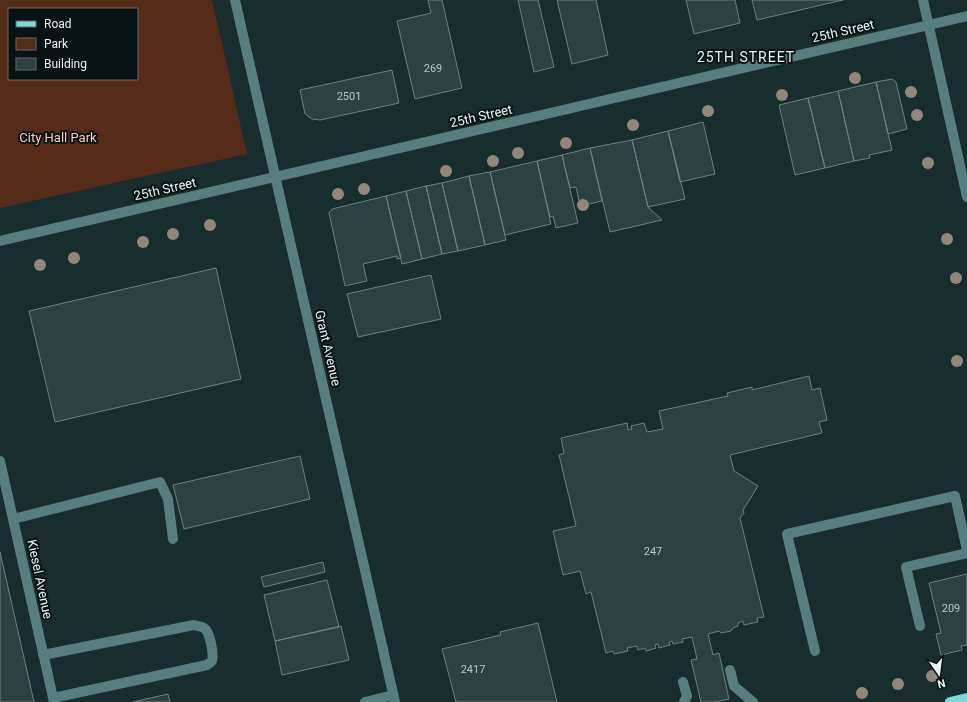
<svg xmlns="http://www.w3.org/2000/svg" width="967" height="702" viewBox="0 0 967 702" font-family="Roboto,sans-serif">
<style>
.green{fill:#562b18;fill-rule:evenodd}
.building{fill:#2c4142;stroke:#6b8282}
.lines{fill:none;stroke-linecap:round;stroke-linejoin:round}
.minor{stroke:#577e7f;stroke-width:10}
.major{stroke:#7fd5d7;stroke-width:10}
.tree{fill:#92857b}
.labels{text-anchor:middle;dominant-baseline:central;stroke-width:4;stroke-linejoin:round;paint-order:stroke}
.number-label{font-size:11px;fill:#b8c7c8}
.street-label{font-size:13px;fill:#e7f4f4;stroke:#0a1313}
.park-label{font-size:13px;fill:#f5cdbb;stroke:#0a1313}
.neighbourhood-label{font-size:14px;letter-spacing:1px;fill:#e7f4f4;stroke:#0a1313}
</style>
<rect width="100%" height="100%" fill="#182d2d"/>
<path class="green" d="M0,0H212L247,154L0,208ZM9,9H137V79H9Z"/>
<path class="building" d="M428,0H442L462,88L415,99L397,21L431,13Z
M518,0H538L554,67L534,72Z
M557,0H596L608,55L572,64Z
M686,0H735L740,23L694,34Z
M752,0H843L757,20Z
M392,70L399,103L320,120L312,119L305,114L300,90Z
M892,79L896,82L907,129L888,134L876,82Z
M876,82L892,150L869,155L870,158L854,161L838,91Z
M838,91L854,161L825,168L808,98Z
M808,98L825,168L795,175L779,105Z
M703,122L715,174L680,182L668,131Z
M668,131L685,199L648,207L632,140Z
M632,140L648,207L662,220L610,232L590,148Z
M590,148L602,201L580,206L576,187L570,188L562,155Z
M562,155L578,223L556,228L553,216L550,217L537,161Z
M537,161L551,224L505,235L490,172Z
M490,172L506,240L485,245L469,176Z
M469,176L485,245L458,251L442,183Z
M442,183L458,251L442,254L426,186Z
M426,186L442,254L422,259L406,191Z
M406,191L422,259L402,264L386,196Z
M386,196L401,258L397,259V256L363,264L367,281L345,286L329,213L332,209Z
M216,268L241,379L55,422L29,311Z
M431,275L441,319L358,337L347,294Z
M809,376L812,390L820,388L827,420L819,422L822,433L730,455L734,471L758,486L743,510L744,513L740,518L764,617L757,618L758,622L744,625L743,621L738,623V626L733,628L731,631L721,633L719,631L708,634L713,655L719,653L729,699L715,702H701L691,660L697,659L692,637L682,639L683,642L673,644L672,641L669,642L670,645L659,648L658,644L655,645L656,648L646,651L645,648L638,650L637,646L627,648L628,651L614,654L613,651L606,653L591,592L586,594L580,571L563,575L553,531L576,526L559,455L564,453L561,438L627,423L628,430L632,429L631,426L644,423L647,432L663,429L659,411L728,396L727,393L752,387V390Z
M300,456L310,499L184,529L173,485Z
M0,552L34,702H0Z
M323,562L325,572L264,587L261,577Z
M967,574V645L961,646L962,650L941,655L936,634L941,633L929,583Z
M327,580L339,627L275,641L264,595Z
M538,623L557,702H456L442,649L501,635L500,632Z
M341,626L349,660L282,675L275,641Z
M168,694L170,702H133Z"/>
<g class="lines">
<path class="minor" d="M235,0L395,702
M923,0L967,197
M0,241L967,16
M0,461L54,702
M13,519L160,482L168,499L173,539
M920,626L906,567L967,553
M815,651L787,534L955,496L967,550
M43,655L194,625C197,626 201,626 204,628C210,631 214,655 212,661L207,665L53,698
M730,670L734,686L753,702
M683,682L687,696L684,702
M365,702L393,695"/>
<path class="major" d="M950,702L967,698"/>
</g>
<g class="tree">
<circle cx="855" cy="78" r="6"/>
<circle cx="911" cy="92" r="6"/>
<circle cx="782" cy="95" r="6"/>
<circle cx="708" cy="111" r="6"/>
<circle cx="917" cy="115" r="6"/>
<circle cx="633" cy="125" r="6"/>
<circle cx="566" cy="143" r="6"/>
<circle cx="518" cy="153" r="6"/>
<circle cx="493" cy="161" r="6"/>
<circle cx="928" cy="163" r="6"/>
<circle cx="446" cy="171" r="6"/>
<circle cx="364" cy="189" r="6"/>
<circle cx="338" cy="194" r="6"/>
<circle cx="583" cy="205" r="6"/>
<circle cx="210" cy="225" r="6"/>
<circle cx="173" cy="234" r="6"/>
<circle cx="947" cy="239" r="6"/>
<circle cx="143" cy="242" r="6"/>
<circle cx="74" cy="258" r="6"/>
<circle cx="40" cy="265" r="6"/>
<circle cx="956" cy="278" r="6"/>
<circle cx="957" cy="361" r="6"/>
<circle cx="932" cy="676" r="6"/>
<circle cx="898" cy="684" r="6"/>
<circle cx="862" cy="693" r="6"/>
</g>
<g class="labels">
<g class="number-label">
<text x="433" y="68">269</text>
<text x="349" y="96">2501</text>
<text x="653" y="551">247</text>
<text x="951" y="608">209</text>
<text x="473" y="669">2417</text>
</g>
<g class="street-label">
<text transform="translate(843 31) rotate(-13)">25th Street</text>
<text transform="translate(481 116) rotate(-13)">25th Street</text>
<text transform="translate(165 189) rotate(-13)">25th Street</text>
<text transform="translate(328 348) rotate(77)">Grant Avenue</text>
<text transform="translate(40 579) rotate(78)">Kiesel Avenue</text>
</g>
<g class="park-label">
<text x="58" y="137">City Hall Park</text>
</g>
<g class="neighbourhood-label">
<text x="746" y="57">25TH STREET</text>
</g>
</g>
<rect x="8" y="8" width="130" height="72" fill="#0a1313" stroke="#626d6d"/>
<rect x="16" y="21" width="20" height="6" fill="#7fd5d7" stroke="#626d6d"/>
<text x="44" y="28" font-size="12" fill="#e7f4f4">Road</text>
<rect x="16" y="38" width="20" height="12" fill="#562b18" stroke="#626d6d"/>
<text x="44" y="48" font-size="12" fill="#e7f4f4">Park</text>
<rect x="16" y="58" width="20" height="12" fill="#2c4142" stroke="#626d6d"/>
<text x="44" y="68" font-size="12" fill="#e7f4f4">Building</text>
<g transform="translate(939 674) rotate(166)" stroke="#0a1313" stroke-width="3" paint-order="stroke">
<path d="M0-3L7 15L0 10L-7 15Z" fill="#e7f4f4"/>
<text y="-6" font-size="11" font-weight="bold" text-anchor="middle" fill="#e7f4f4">N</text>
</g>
</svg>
